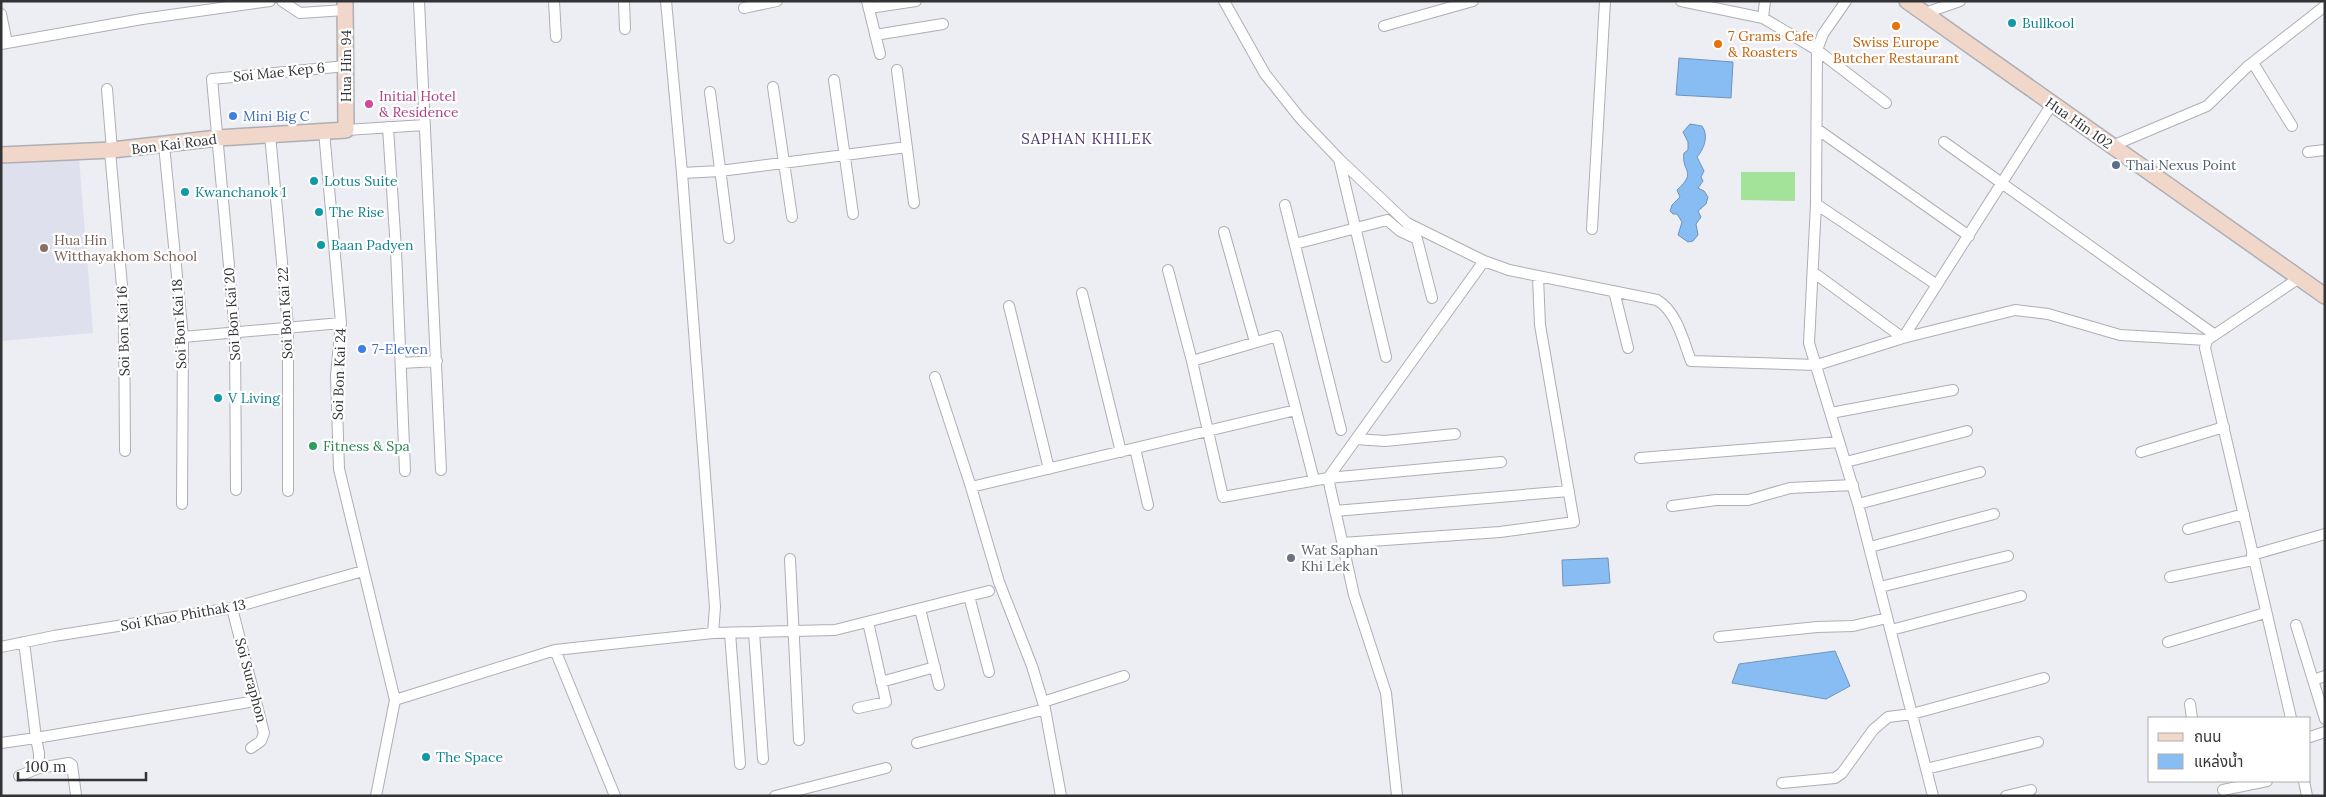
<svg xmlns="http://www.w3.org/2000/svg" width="2326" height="797" viewBox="0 0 2326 797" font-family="Lora,'Noto Sans Thai',serif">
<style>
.built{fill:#dee0ee}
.green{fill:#a3e399}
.water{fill:#88bdf4;stroke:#6e94bb}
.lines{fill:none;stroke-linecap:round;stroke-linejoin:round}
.street-casing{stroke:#aeafb5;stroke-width:12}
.secondary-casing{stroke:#aeafb5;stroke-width:18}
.street{stroke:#fff;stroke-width:10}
.secondary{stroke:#f0d7ca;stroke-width:15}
.culture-dot{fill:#0f9aa8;stroke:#fff;stroke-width:2}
.food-dot{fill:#e8710a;stroke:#fff;stroke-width:2}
.hotel-dot{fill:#d1479c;stroke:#fff;stroke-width:2}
.shop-dot{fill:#3f7fe0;stroke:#fff;stroke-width:2}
.service-dot{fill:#5c6f8a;stroke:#fff;stroke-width:2}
.education-dot{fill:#8d6e63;stroke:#fff;stroke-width:2}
.leisure-dot{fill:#2e9e5b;stroke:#fff;stroke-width:2}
.worship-dot{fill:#6b7280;stroke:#fff;stroke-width:2}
.labels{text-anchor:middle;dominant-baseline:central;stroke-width:4.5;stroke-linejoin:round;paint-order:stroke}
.culture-label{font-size:14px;fill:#0d838f;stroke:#fff;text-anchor:start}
.food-label{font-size:14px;fill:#c56008;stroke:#fff;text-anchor:start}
.street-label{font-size:14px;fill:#323335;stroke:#fff}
.hotel-label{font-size:14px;fill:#b23c85;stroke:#fff;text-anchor:start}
.shop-label{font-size:14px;fill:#366cbe;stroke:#fff;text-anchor:start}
.service-label{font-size:14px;fill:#4e5e75;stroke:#fff;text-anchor:start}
.education-label{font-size:14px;fill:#785e54;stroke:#fff;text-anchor:start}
.leisure-label{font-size:14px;fill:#27864d;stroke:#fff;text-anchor:start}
.worship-label{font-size:14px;fill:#5b616d;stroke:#fff;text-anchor:start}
.neighbourhood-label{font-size:15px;letter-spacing:1px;fill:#4e346f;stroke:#fff}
</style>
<rect width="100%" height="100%" fill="#ededf4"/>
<path class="built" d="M79,159L93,333L1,341V164Z"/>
<path class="green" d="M1741,172H1795V201L1741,200Z"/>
<path class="water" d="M1679,58L1733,62L1731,98L1676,95Z
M1690,124L1702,126C1709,136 1704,149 1697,157L1704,171L1701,177L1703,181L1698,188L1704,191L1708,197L1706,204L1698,211L1701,217L1696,224L1698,235L1693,241L1688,242L1678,235L1682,222L1677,214H1673L1670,211L1672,205L1680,197L1677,190C1698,171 1681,172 1684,153L1688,150V142L1683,132Z
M1608,558L1610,583L1563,586L1562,560Z
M1835,651L1850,686L1826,699L1732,683L1739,664Z"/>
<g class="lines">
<g class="street-casing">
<path id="street" d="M282,1L300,13L345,10
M419,1L441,470
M554,1L556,37
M624,1L625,29
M666,1L682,173L715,607L713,633
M867,1L880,54
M1224,1L1265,74L1300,118L1339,159L1407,223L1484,261
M1681,1L1763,18L1817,50L1886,103
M1846,1L1823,34L1817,50L1816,204L1809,343L1858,504L1933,796
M744,8L777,1
M869,8L916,1
M1925,13L1960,1
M1,14L7,43
M1763,18L1765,1
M1384,26L1473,1
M875,35L943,24
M1,44L142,19L270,1
M2253,63L2292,126
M897,70L914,203
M834,80L853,214
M773,87L792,217
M107,89L112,150
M710,92L729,238
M388,127L396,250L405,471
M1817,129L1969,236
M346,130L425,125
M324,131L341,323L336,375L339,469L395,700L376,796
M270,135L288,326V491
M1944,142L2215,335
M164,145L183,337L182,504
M2112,146L2207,106L2247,67L2325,6
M110,151L124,309L125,451
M2308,152L2325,150
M1339,159L1386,357
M682,173L720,171L907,147
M1816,204L1937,285
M1285,205L1341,430
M1592,229L1605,1
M1224,232L1255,342
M1295,244L1387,220L1400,231L1417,239L1432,298
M1168,270L1192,361L1223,497L1328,478L1501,462
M1813,272L1903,338
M1614,291L1628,348
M1082,293L1121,452
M1009,306L1049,469
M183,337L341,323
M1903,338L2052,104
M1192,361L1277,336L1314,480
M401,363L437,361
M935,377L971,487L999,582L1032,666L1045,709L1061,796
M1831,413L1953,390
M1356,439L1385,441L1455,434
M1135,448L1148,505
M2141,452L2224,427
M1640,458L1839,442
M1846,462L1967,431
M971,487L1296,410
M236,490L235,332L212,79L346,66
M1858,504L1980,472
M1672,506L1716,500H1748L1790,488L1853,485
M1335,511L1569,491
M2188,529L2244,514
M1342,543L1500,532L1574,522L1540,325L1538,277
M1870,547L1994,514
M2252,555L2325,534
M790,559L799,740
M2170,577L2253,560
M1880,587L2008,556
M969,596L989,591
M232,608L264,733L261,741L251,748
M920,609L939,685
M2296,625L2325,719
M1891,630L2021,596
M754,632L763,759
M730,633L740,764
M1719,637L1817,627L1853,626L1887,618
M24,642L36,738L256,701
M2168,642L2265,613
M1,647L54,636L232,608L363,571
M555,650L713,633L835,630L969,596L989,672
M2313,680L2325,676
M881,682L935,667
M395,700L555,650L615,796
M1043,702L1124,676
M2190,704L2192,718
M858,708L886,702L868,622
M2291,718L2205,348L2207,340L2299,278
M2310,737L2325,732
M1,743L36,738L39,753V768L19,776
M917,743L1045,709
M39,768L69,763L72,765L76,795
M1926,769L2038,742
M2304,781L2307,796
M1782,783L1835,778L1842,773L1873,730L1888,717L1912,714L2044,678
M2223,790L2267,781
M775,796L886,768
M1397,796L1386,693L1354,595L1328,478L1484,261L1509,270L1657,300C1677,312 1683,340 1691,361L1817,365L1903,338L2015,310L2048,314L2120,335L2207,340
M2006,796L2031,790"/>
</g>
<g class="secondary-casing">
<path id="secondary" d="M1907,1L2325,296
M1,155L112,150L218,138L346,130L345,1"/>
</g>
<use href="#street" class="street"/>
<use href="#secondary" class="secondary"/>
</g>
<g class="culture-dot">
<circle cx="2012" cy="23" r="5"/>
<circle cx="314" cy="181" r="5"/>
<circle cx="185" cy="192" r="5"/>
<circle cx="319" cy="212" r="5"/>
<circle cx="321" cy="245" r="5"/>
<circle cx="218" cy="398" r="5"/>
<circle cx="426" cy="757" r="5"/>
</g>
<g class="food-dot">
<circle cx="1896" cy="26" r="5"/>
<circle cx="1718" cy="44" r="5"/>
</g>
<circle class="hotel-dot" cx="369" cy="104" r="5"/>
<g class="shop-dot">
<circle cx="233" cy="116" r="5"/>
<circle cx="362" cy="349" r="5"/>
</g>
<circle class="service-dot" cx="2116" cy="165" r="5"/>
<circle class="education-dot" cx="44" cy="248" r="5"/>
<circle class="leisure-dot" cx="313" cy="446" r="5"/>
<circle class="worship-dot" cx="1291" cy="558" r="5"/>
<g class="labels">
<g class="culture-label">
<text x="2022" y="23">Bullkool</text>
<text x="324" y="181">Lotus Suite</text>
<text x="195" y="192">Kwanchanok 1</text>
<text x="329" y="212">The Rise</text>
<text x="331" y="245">Baan Padyen</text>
<text x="228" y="398">V Living</text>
<text x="436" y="757">The Space</text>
</g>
<g class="food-label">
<text x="1728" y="36">7 Grams Cafe<tspan x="1728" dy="16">&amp; Roasters</tspan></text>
<text x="1896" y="42" text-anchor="middle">Swiss Europe<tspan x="1896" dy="16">Butcher Restaurant</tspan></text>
</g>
<g class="street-label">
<text transform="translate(346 66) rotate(-90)">Hua Hin 94</text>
<text transform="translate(279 72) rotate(-6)">Soi Mae Kep 6</text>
<text transform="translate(2079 123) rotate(35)">Hua Hin 102</text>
<text transform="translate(174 144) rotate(-7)">Bon Kai Road</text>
<text transform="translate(285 313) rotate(-93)">Soi Bon Kai 22</text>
<text transform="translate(232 314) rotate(-94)">Soi Bon Kai 20</text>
<text transform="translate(179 324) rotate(-93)">Soi Bon Kai 18</text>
<text transform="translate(123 331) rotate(-92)">Soi Bon Kai 16</text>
<text transform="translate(339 374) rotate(-88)">Soi Bon Kai 24</text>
<text transform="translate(183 615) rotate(-10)">Soi Khao Phithak 13</text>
<text transform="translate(251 680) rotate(75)">Soi Suraphon</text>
</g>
<g class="hotel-label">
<text x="379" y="96">Initial Hotel<tspan x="379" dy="16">&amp; Residence</tspan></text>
</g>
<g class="shop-label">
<text x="243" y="116">Mini Big C</text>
<text x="372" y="349">7-Eleven</text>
</g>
<g class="service-label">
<text x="2126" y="165">Thai Nexus Point</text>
</g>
<g class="education-label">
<text x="54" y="240">Hua Hin<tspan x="54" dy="16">Witthayakhom School</tspan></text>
</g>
<g class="leisure-label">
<text x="323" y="446">Fitness &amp; Spa</text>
</g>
<g class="worship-label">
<text x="1301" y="550">Wat Saphan<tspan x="1301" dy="16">Khi Lek</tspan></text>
</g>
<g class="neighbourhood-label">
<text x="1087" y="138">SAPHAN KHILEK</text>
</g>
</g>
<rect width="2326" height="797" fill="none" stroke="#323335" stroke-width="5"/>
<rect x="2148" y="717" width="162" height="65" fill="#ffffff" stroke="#adadae"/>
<rect x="2158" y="733" width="25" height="8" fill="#f0d7ca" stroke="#adadae"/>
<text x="2194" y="742" font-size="15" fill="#323335">ถนน</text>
<rect x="2158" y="754" width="25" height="15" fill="#88bdf4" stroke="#adadae"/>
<text x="2194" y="767" font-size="15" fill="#323335">แหล่งน้ำ</text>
<path d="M18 772v8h128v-8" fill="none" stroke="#323335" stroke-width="2.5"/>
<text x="25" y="772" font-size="15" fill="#323335" stroke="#ffffff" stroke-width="4" paint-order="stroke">100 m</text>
</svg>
